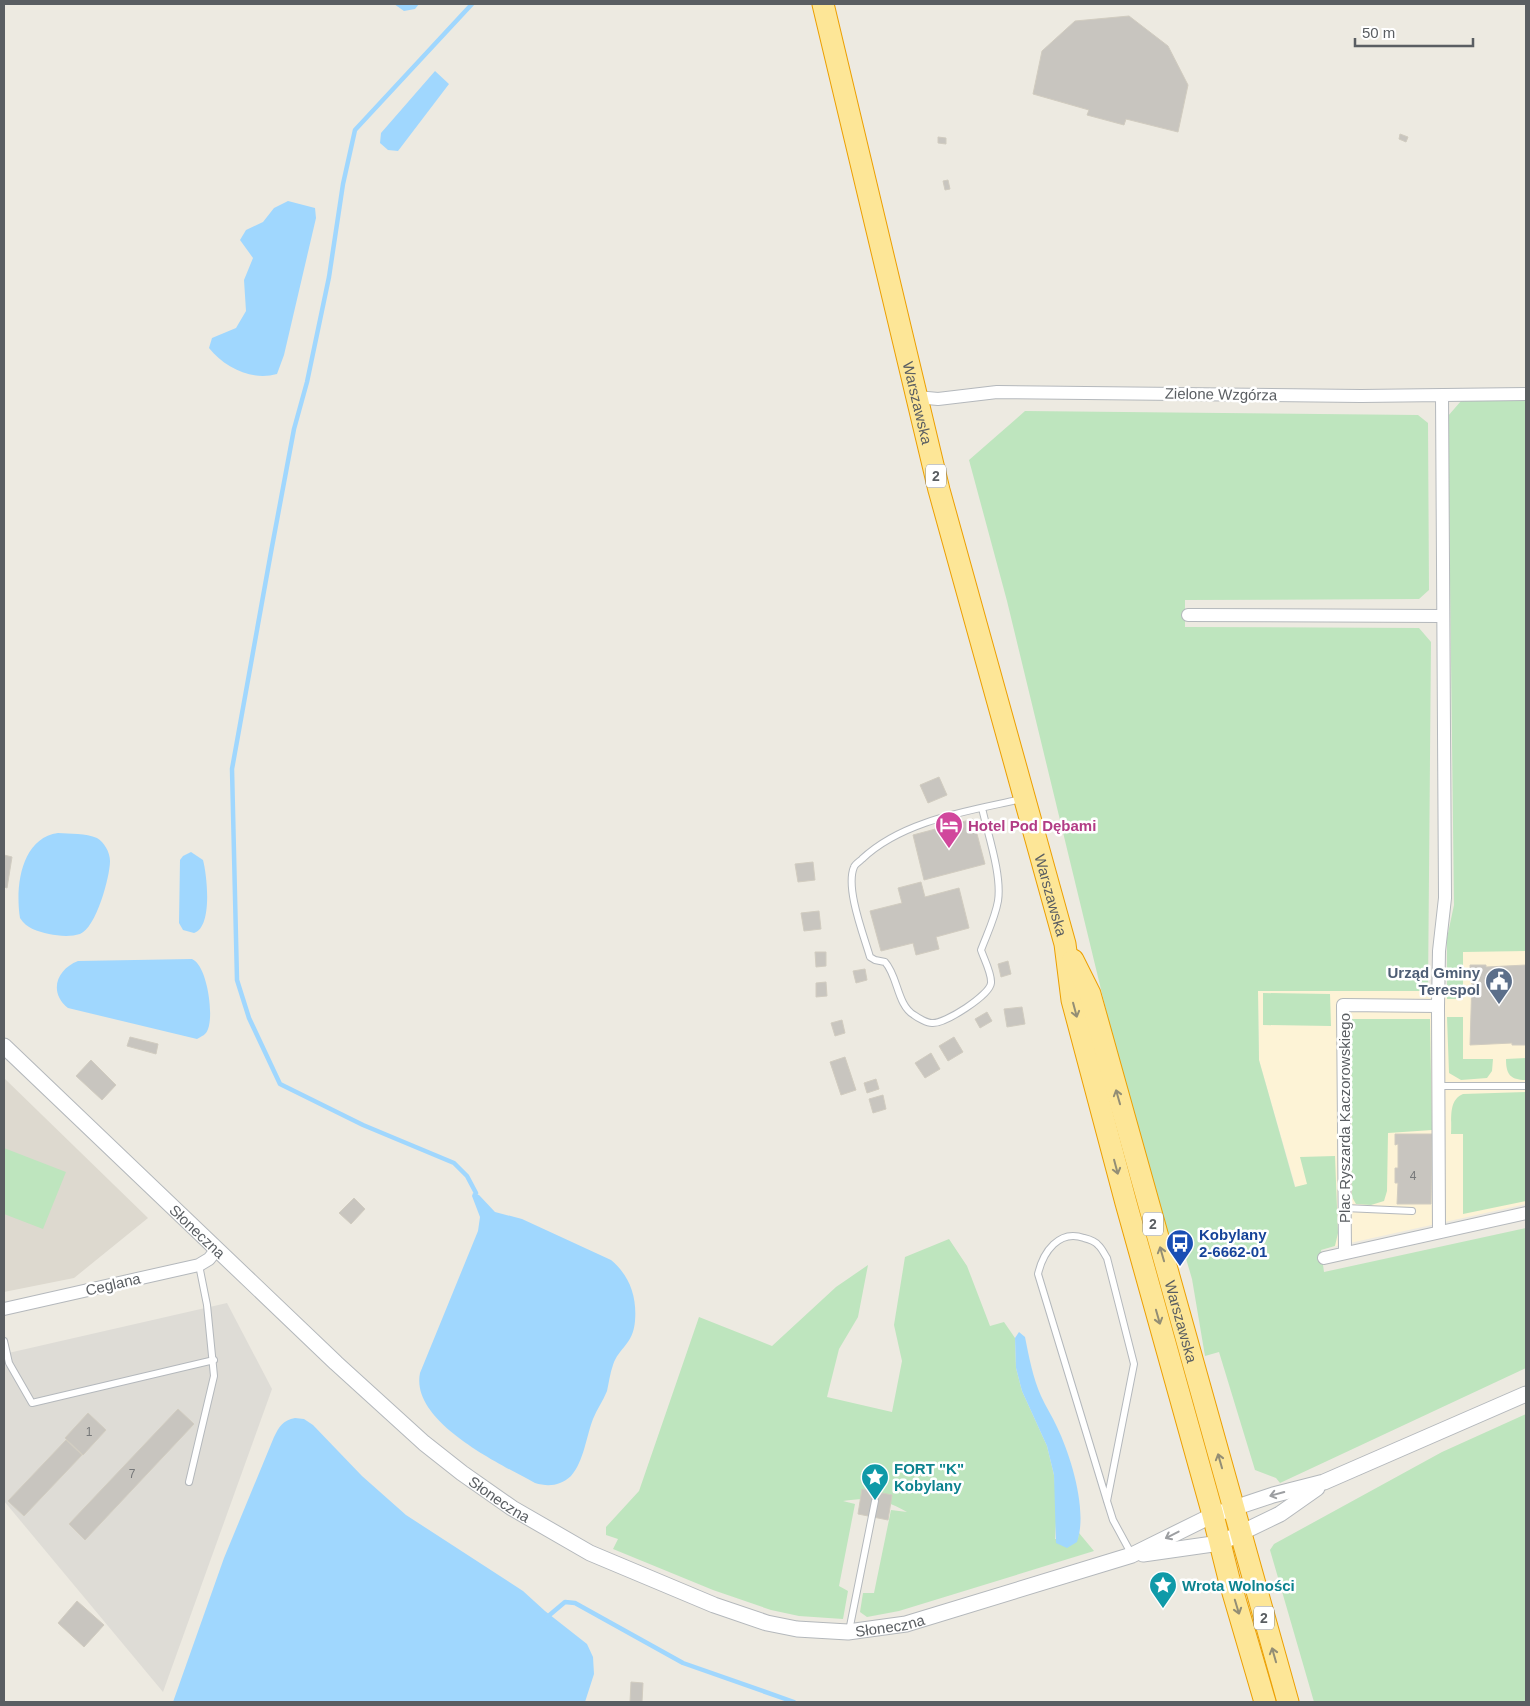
<svg xmlns="http://www.w3.org/2000/svg" width="1530" height="1706" viewBox="0 0 1530 1706" font-family="Helvetica,sans-serif">
<style>
.commercial{fill:#fdf3d6}
.industrial{fill:#dedcd6}
.education{fill:#ddd9cf}
.green{fill:#bee5be}
.water{fill:#a0d7fe}
.lines{fill:none;stroke-linecap:round;stroke-linejoin:round}
.stream{stroke:#a0d7fe;stroke-width:4.5}
.building{fill:#c8c5bf;stroke:#d1ccc0}
.service-casing{stroke:#b4b8bc;stroke-width:8}
.minor-casing{stroke:#b4b8bc;stroke-width:14}
.tertiary-casing{stroke:#b4b8bc;stroke-width:17}
.trunk-casing{stroke:#ec9f02;stroke-width:23}
.service{stroke:#fff;stroke-width:6}
.minor{stroke:#fff;stroke-width:12}
.tertiary{stroke:#fff;stroke-width:15}
.trunk{stroke:#fde697;stroke-width:21}
.oneway{stroke:#938e75}
.oneway2{stroke:#9c9ea1}
.labels{text-anchor:middle;dominant-baseline:central;stroke-width:5;stroke-linejoin:round;paint-order:stroke}
.number-label{font-size:12px;fill:#767879}
.shield{fill:#fff;stroke:#8c8e91;stroke-width:1}
.shield-label{font-size:14px;font-weight:bold;fill:#5a5e62}
.street-label{font-size:15px;fill:#5a5e62;stroke:#fff}
.hotel-label{font-size:15px;font-weight:bold;fill:#b23c85;stroke:#fff;text-anchor:start}
.service-label{font-size:15px;font-weight:bold;fill:#4e5e75;stroke:#fff;text-anchor:end}
.transit-label{font-size:15px;font-weight:bold;fill:#164399;stroke:#fff;text-anchor:start}
.culture-label{font-size:15px;font-weight:bold;fill:#0d838f;stroke:#fff;text-anchor:start}
</style>
<rect width="100%" height="100%" fill="#edeae1"/>
<path class="commercial" d="M1526,834V1204L1314,1251L1259,1060L1258,991H1448V944Z"/>
<path class="industrial" d="M227,1303L272,1389L163,1692L4,1501V1354Z"/>
<path class="education" d="M4,1078L148,1218L74,1278L4,1292Z"/>
<path class="green" d="M1526,400V951L1463,952V999H1447V938L1454,905L1448,416L1461,401Z
M1025,411L1418,415L1428,423L1429,590L1419,599L1185,600V627L1419,628L1431,642L1428,991H1258L1259,1060L1295,1187L1307,1184L1300,1157L1335,1156L1338,1233L1335,1246L1321,1250L1324,1272L1526,1228V1368L1280,1483L1276,1478L1255,1470L1219,1352L1205,1356L1192,1279L1182,1245L1162,1227L1151,1196L1007,601L969,460Z
M1263,993L1330,994L1331,1026L1263,1025Z
M1447,1017H1463V1059H1493L1492,1071L1487,1078L1461,1080L1449,1073Z
M1351,1019H1430L1432,1130L1388,1133L1387,1191L1384,1201L1371,1205L1356,1204L1352,1197Z
M1526,1058V1080C1510,1080 1506,1074 1506,1059Z
M1526,1092V1201L1463,1214V1134H1451C1452,1119 1448,1100 1463,1094Z
M4,1148L66,1172L43,1229L4,1214Z
M949,1239L967,1266L990,1326L1004,1322L1015,1338L1016,1368L1022,1391L1047,1446L1054,1475L1057,1504L1055,1539L1078,1538L1079,1533L1094,1551L899,1611L867,1617L860,1612L863,1593H874L891,1510L907,1512C886,1499 867,1497 843,1501L855,1504L839,1586L848,1591L843,1619L799,1616L771,1610L713,1590L613,1549L618,1539L606,1535V1527L639,1491L699,1317L772,1346L836,1287L868,1265L858,1317L839,1349L827,1397L892,1412L902,1361L894,1325L905,1257Z
M1526,1414V1702H1314L1270,1550L1274,1544L1442,1452Z"/>
<path class="water" d="M394,4H419L415,9L404,11Z
M435,71L449,84L398,151L388,150L380,143L381,133Z
M288,201L315,208L316,218L284,355L277,374C252,381 225,368 209,348L212,338L236,328L246,311L244,280L253,258L240,240L246,230L263,222L274,208Z
M58,833C70,834 86,833 97,838C104,842 110,852 110,861C110,877 96,928 80,934C71,937 58,936 49,934C37,931 27,929 20,918C15,887 21,838 58,833Z
M191,852L203,860C207,875 213,927 194,933L183,930L179,923L180,860L183,856Z
M192,959C207,965 214,1014 208,1029C206,1035 202,1036 197,1039L68,1008C48,992 57,969 78,961Z
M473,1193L479,1195L495,1212L522,1219L611,1260C630,1276 637,1297 635,1321C633,1345 619,1347 613,1365C610,1373 609,1382 607,1391C603,1401 597,1409 593,1419C586,1437 584,1461 571,1476C560,1486 548,1487 535,1483C500,1464 410,1422 420,1373L478,1231L480,1217L472,1196Z
M1019,1332L1025,1337C1029,1357 1033,1378 1041,1396C1046,1407 1052,1416 1057,1427C1071,1456 1088,1511 1077,1542L1067,1548L1056,1543L1054,1475L1047,1446L1022,1391L1016,1368L1015,1338Z
M295,1418L304,1419L313,1425L362,1476L406,1515L523,1591L545,1611L587,1644L593,1657L594,1674L585,1702H173L224,1558L274,1437C279,1427 283,1420 295,1418Z"/>
<g class="lines">
<path class="stream" d="M472,4L355,130L343,184L329,277L307,382L294,429L271,552L232,769L237,980L249,1018L280,1084L363,1125L454,1163L467,1176L476,1193
M546,1618L565,1602L575,1603L683,1663L794,1702"/>
</g>
<path class="building" d="M1129,16L1168,46L1188,85L1178,132L1126,119L1124,125L1087,115L1089,110L1033,94L1042,51L1075,21Z
M1400,134L1408,137L1406,142L1399,139Z
M938,137L946,138V144L938,143Z
M948,180L950,189L945,190L943,181Z
M939,777L947,795L928,803L920,785Z
M973,819L985,864L924,880L913,835Z
M4,855L12,857L7,888L4,887Z
M813,862L815,880L798,882L795,864Z
M921,882L925,897L959,888L969,928L936,937L939,949L916,955L913,943L881,951L870,911L902,903L898,888Z
M819,911L821,929L804,931L801,913Z
M815,952H826V966L816,967Z
M1008,961L1011,974L1001,977L998,964Z
M1470,965H1486V967L1526,965V1045H1512V1043L1470,1045L1472,979H1470Z
M865,969L867,980L856,983L853,971Z
M826,982L827,996L816,997V983Z
M1022,1007L1025,1024L1007,1027L1004,1009Z
M987,1012L992,1021L980,1028L975,1019Z
M842,1020L845,1033L835,1036L831,1023Z
M130,1037L158,1044L156,1054L127,1046Z
M954,1037L963,1052L948,1061L939,1046Z
M931,1053L940,1069L925,1078L915,1063Z
M845,1057L856,1090L841,1095L830,1062Z
M91,1060L116,1085L102,1100L76,1076Z
M876,1079L879,1089L867,1093L864,1083Z
M883,1095L886,1109L873,1113L869,1099Z
M1395,1134H1432L1431,1204H1397L1398,1183H1395V1168H1398V1144L1395,1145Z
M354,1198L365,1209L351,1224L339,1213Z
M178,1409L194,1424L85,1540L69,1524Z
M88,1413L106,1430L83,1455L65,1438Z
M66,1440L82,1455L24,1516L8,1501Z
M862,1489L892,1495L888,1520L858,1514Z
M77,1601L104,1625L84,1647L58,1623Z
M631,1682L643,1683L642,1702H630Z"/>
<g class="lines">
<g class="service-casing">
<path id="service" d="M982,808C988,835 1002,875 998,901C995,918 987,934 981,950C984,959 992,974 991,983C990,995 945,1024 932,1023C927,1023 918,1018 914,1015C897,1005 898,976 885,962L875,960L870,957C864,936 845,888 854,867C855,864 860,861 862,859C903,820 969,811 1022,799
M1440,1086H1526
M1345,1208L1412,1211
M4,1341L9,1363L32,1403L214,1360
M189,1482L214,1376L207,1305L199,1265
M1107,1501L1134,1364L1107,1258C1104,1254 1102,1248 1098,1245C1095,1241 1088,1239 1084,1238C1059,1229 1043,1252 1038,1274L1107,1501L1113,1520L1132,1555
M849,1631L875,1501"/>
</g>
<g class="minor-casing">
<path id="minor" d="M917,397L938,399L997,392L1361,396L1526,394
M1188,615L1442,616
M1438,1006L1439,951L1445,898L1442,395
M1345,1252L1343,1005L1438,1006L1439,1232
M1324,1258L1526,1213
M4,1309L199,1265L209,1259L217,1249"/>
</g>
<g class="tertiary-casing">
<g id="tertiary">
<path id="s1" d="M4,1046L336,1363L424,1443L462,1473L512,1508L590,1553L714,1605L767,1623L797,1629L848,1632L906,1624L1132,1555L1213,1515L1273,1495L1324,1482L1526,1394"/>
<path d="M1143,1554L1220,1543L1280,1514L1317,1488"/>
</g>
</g>
<g class="trunk-casing">
<g id="trunk">
<path id="s2" d="M823,4L939,490L1065,944L1072,1000L1126,1203L1213,1515L1229,1579L1265,1702"/>
<path id="s3" d="M1073,960L1090,994L1288,1702"/>
</g>
</g>
<use href="#service" class="service"/>
<use href="#minor" class="minor"/>
<use href="#tertiary" class="tertiary"/>
<use href="#trunk" class="trunk"/>
</g>
<defs><path id="oneway-shaft" d="M-6 0H5M1.5-3L5.5 0L1.5 3" fill="none" stroke-width="1.6" stroke-linecap="round" stroke-linejoin="round" transform="scale(1.25)"/></defs>
<g class="oneway">
<use href="#oneway-shaft" transform="translate(1075 1010) rotate(75)"/>
<use href="#oneway-shaft" transform="translate(1118 1097) rotate(-106)"/>
<use href="#oneway-shaft" transform="translate(1116 1167) rotate(75)"/>
<use href="#oneway-shaft" transform="translate(1162 1254) rotate(-106)"/>
<use href="#oneway-shaft" transform="translate(1158 1317) rotate(74)"/>
<use href="#oneway-shaft" transform="translate(1220 1461) rotate(-106)"/>
<use href="#oneway-shaft" transform="translate(1237 1607) rotate(73)"/>
<use href="#oneway-shaft" transform="translate(1274 1655) rotate(-106)"/>
</g>
<g class="oneway2">
<use href="#oneway-shaft" transform="translate(1277 1494) rotate(165)"/>
<use href="#oneway-shaft" transform="translate(1172 1535) rotate(153)"/>
</g>
<defs>
<g id="hotel-pin" transform="scale(1.4375)"><path d="M0 17L-7.5 6A9.5 9.5 0 1 1 7.5 6Z" fill="#d1479c" stroke="#fff"/><path d="M-6-4.5h1.5V1H6V5H4.5V3h-9V5H-6ZM-4 0a1.8 1.8 0 1 1 3.6 0ZM.5 0V-2.5h3Q6-2.5 6 0Z" fill="#fff"/></g>
<g id="civic-pin" transform="scale(1.4375)"><path d="M0 17L-7.5 6A9.5 9.5 0 1 1 7.5 6Z" fill="#5c6f8a" stroke="#fff"/><path d="M-.6-6.5H3V-4.5H.6V-3L4-1V1h2V6H-6V1h2V-1L-.6-3ZM-1.2 2.5V6h2.4V2.5Z" fill="#fff"/></g>
<g id="bus-pin" transform="scale(1.4375)"><path d="M0 17L-7.5 6A9.5 9.5 0 1 1 7.5 6Z" fill="#1a4fb4" stroke="#fff"/><path d="M-5-6H5V4H4V6H2V4H-2V6H-4V4H-5ZM-3.5-4V0h7V-4ZM-3.5 1.2v1.5H-2V1.2ZM2 1.2v1.5H3.5V1.2Z" fill="#fff"/></g>
<g id="sight-pin" transform="scale(1.4375)"><path d="M0 17L-7.5 6A9.5 9.5 0 1 1 7.5 6Z" fill="#0f9aa8" stroke="#fff"/><path d="M0-6L1.8-2.2L6-1.7L2.9 1.2L3.7 5.4L0 3.3L-3.7 5.4L-2.9 1.2L-6-1.7L-1.8-2.2Z" fill="#fff"/></g>
</defs>
<g fill-rule="evenodd">
<use href="#hotel-pin" x="949" y="825"/>
<use href="#civic-pin" x="1499" y="981"/>
<use href="#bus-pin" x="1180" y="1243"/>
<use href="#sight-pin" x="875" y="1477"/>
<use href="#sight-pin" x="1163" y="1585"/>
</g>
<g class="labels">
<g class="number-label">
<text x="1413" y="1176">4</text>
<text x="89" y="1432">1</text>
<text x="132" y="1474">7</text>
</g>
<g class="shield">
<rect x="926" y="464.5" width="20" height="23" rx="4"/>
<rect x="1143" y="1212.5" width="20" height="23" rx="4"/>
<rect x="1254" y="1606.5" width="20" height="23" rx="4"/>
</g>
<g class="shield-label">
<text x="936" y="476">2</text>
<text x="1153" y="1224">2</text>
<text x="1264" y="1618">2</text>
</g>
<g class="street-label">
<text transform="translate(1221 394) rotate(1)">Zielone Wzgórza</text>
<text stroke="none"><textPath href="#s2" startOffset="410">Warszawska</textPath></text>
<text stroke="none"><textPath href="#s2" startOffset="920">Warszawska</textPath></text>
<text transform="translate(1344 1118) rotate(-90)">Plac Ryszarda Kaczorowskiego</text>
<text stroke="none"><textPath href="#s1" startOffset="268">Słoneczna</textPath></text>
<text transform="translate(113 1284) rotate(-13)">Ceglana</text>
<text stroke="none"><textPath href="#s3" startOffset="378">Warszawska</textPath></text>
<text stroke="none"><textPath href="#s1" startOffset="672">Słoneczna</textPath></text>
<text stroke="none"><textPath href="#s1" startOffset="1092">Słoneczna</textPath></text>
</g>
<g class="hotel-label">
<text x="968" y="825">Hotel Pod Dębami</text>
</g>
<g class="service-label">
<text x="1480" y="972">Urząd Gminy<tspan x="1480" dy="17">Terespol</tspan></text>
</g>
<g class="transit-label">
<text x="1199" y="1234">Kobylany<tspan x="1199" dy="17">2-6662-01</tspan></text>
</g>
<g class="culture-label">
<text x="894" y="1468">FORT "K"<tspan x="894" dy="17">Kobylany</tspan></text>
<text x="1182" y="1585">Wrota Wolności</text>
</g>
</g>
<rect width="1530" height="1706" fill="none" stroke="#5a5e62" stroke-width="10"/>
<path d="M1355 38v8h118v-8" fill="none" stroke="#5a5e62" stroke-width="2.5"/>
<text x="1362" y="38" font-size="15" fill="#5a5e62" stroke="#ffffff" stroke-width="4" paint-order="stroke">50 m</text>
</svg>
